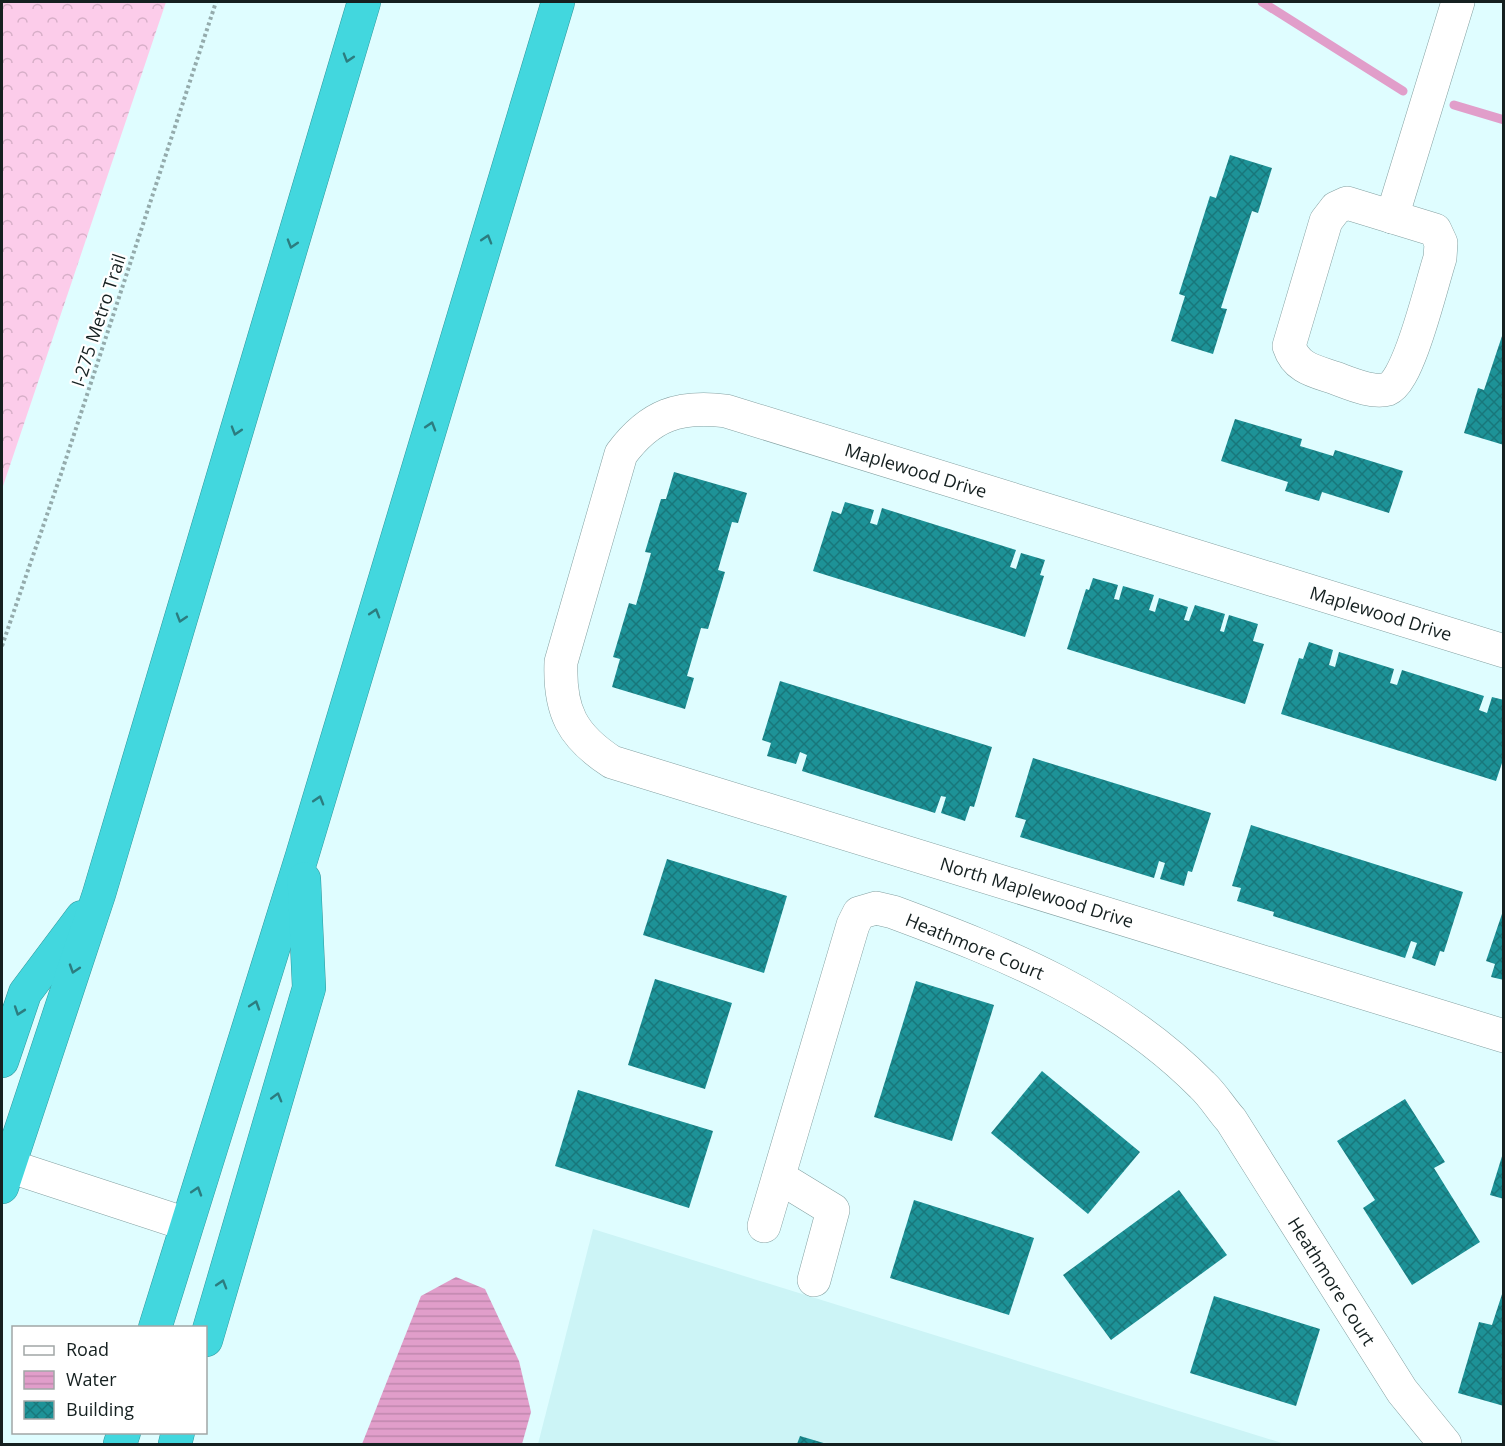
<svg xmlns="http://www.w3.org/2000/svg" width="1505" height="1446" font-family="'Open Sans',sans-serif">
<style>
.built{fill:#ccf4f6}
.forest{fill:url(#forest-crowns)}
.water{fill:url(#water-rules)}
.lines{fill:none;stroke-linecap:round;stroke-linejoin:round}
.stream{stroke:#e19eca;stroke-width:9}
.building{fill:url(#building-cross-hatch)}
.minor-casing{stroke:#85a1a2;stroke-width:34}
.highway-casing{stroke:#32979c;stroke-width:34}
.path{stroke:#94abac;stroke-width:4;stroke-dasharray:3 3;stroke-linecap:butt}
.minor{stroke:#fff;stroke-width:33}
.highway{stroke:#42d7de;stroke-width:33}
.oneway{stroke:#2c7c7f}
.labels{text-anchor:middle;dominant-baseline:central;stroke-width:4.5;stroke-linejoin:round;paint-order:stroke}
.street-label{font-size:18px;fill:#152020;stroke:#fff}
</style>
<defs>
<pattern id="forest-crowns" width="20" height="18" patternUnits="userSpaceOnUse" patternTransform="scale(1.5)"><rect width="20" height="18" fill="#fcccea"/><path d="M2 6a3 3 0 1 1 6 0M12 15a3 3 0 1 1 6 0" fill="none" stroke="#d7afc8"/></pattern>
<pattern id="water-rules" width="6" height="5" patternUnits="userSpaceOnUse" patternTransform="scale(1.5)"><rect width="6" height="5" fill="#e19eca"/><path d="M0 2.5h6" fill="none" stroke="#c088ad"/></pattern>
<pattern id="building-cross-hatch" width="8" height="8" patternUnits="userSpaceOnUse" patternTransform="scale(1.5)"><rect width="8" height="8" fill="#1d9297"/><path d="M0 0l8 8M0 8l8-8" fill="none" stroke="#18777b"/></pattern>
</defs>
<rect width="100%" height="100%" fill="#dffdff"/>
<polygon class="built" points="593,1229 1285,1444 538,1444"/>
<polygon class="forest" points="2,2 166,2 2,489"/>
<polygon class="water" points="456,1277 485,1289 519,1361 531,1412 522,1444 362,1444 421,1296"/>
<g class="lines">
<g class="stream">
<polyline points="1262,2 1403,91"/>
<polyline points="1454,105 1504,120"/>
</g>
</g>
<g class="building">
<polygon points="1230,155 1272,168 1258,213 1252,211 1221,308 1227,309 1213,354 1171,341 1185,296 1179,294 1210,196 1216,198"/>
<polygon points="1504,330 1504,445 1464,433 1478,388 1484,390"/>
<polygon points="1235,419 1302,439 1300,446 1333,456 1335,450 1403,471 1389,513 1322,492 1319,501 1285,491 1288,482 1221,461"/>
<polygon points="674,472 747,493 738,523 732,522 718,570 725,572 708,629 701,628 687,676 694,678 685,709 612,687 620,659 613,657 629,603 636,605 651,553 645,552 661,499 666,499"/>
<polygon points="845,502 874,510 870,523 877,525 882,508 1016,550 1010,567 1016,569 1021,553 1045,560 1040,575 1044,576 1025,637 813,571 832,511 841,514"/>
<polygon points="1093,578 1118,585 1114,599 1119,600 1123,586 1154,595 1149,610 1155,612 1159,598 1188,607 1184,620 1189,621 1195,605 1225,614 1220,631 1224,632 1229,615 1258,624 1253,641 1264,644 1245,704 1067,649 1086,589 1089,590"/>
<polygon points="1309,642 1333,650 1329,665 1335,667 1339,652 1394,669 1390,683 1397,685 1402,670 1484,696 1479,710 1487,713 1492,697 1504,700 1504,757 1496,781 1281,714 1299,658 1303,659"/>
<polygon points="780,681 992,747 974,807 970,806 965,821 941,813 946,797 941,796 935,813 802,771 807,755 800,752 796,764 767,756 771,743 762,740"/>
<polygon points="1033,758 1211,813 1192,872 1188,871 1184,886 1160,879 1165,863 1159,861 1154,878 1020,837 1026,820 1015,817"/>
<polygon points="1251,825 1463,892 1444,952 1440,951 1435,966 1412,958 1417,943 1411,941 1405,958 1273,916 1274,912 1237,901 1241,888 1232,886"/>
<polygon points="667,859 787,896 764,973 643,935"/>
<polygon points="1504,908 1504,980 1491,977 1495,964 1486,961"/>
<polygon points="655,979 732,1003 705,1089 628,1065"/>
<polygon points="916,981 994,1005 952,1141 874,1117"/>
<polygon points="1042,1071 1140,1152 1088,1214 991,1133"/>
<polygon points="578,1090 713,1131 689,1208 555,1166"/>
<polygon points="1405,1099 1445,1162 1434,1168 1480,1242 1412,1285 1363,1208 1375,1200 1337,1141"/>
<polygon points="1503,1153 1504,1153 1504,1199 1490,1195"/>
<polygon points="1179,1190 1227,1255 1111,1340 1063,1275"/>
<polygon points="914,1200 1034,1238 1009,1315 890,1278"/>
<polygon points="1504,1288 1504,1406 1458,1393 1479,1322 1492,1325"/>
<polygon points="1214,1296 1320,1329 1296,1406 1190,1373"/>
<polygon points="800,1436 827,1444 797,1444"/>
</g>
<g class="lines">
<defs>
<g id="minor">
<path d="M 1347,203 L 1435,230 L 1441,243 L 1440,258 C 1432,282 1409,381 1388,389 C 1373,394 1349,383 1335,378 C 1314,371 1296,368 1289,346 L 1326,221 L 1336,208 Z"/>
<polyline points="1392,217 1458,2"/>
<path d="M 1504,651 L 726,411 C 679,405 650,415 621,454 L 561,662 C 559,711 572,736 612,762 L 1504,1036"/>
<polyline points="9,1166 186,1224"/>
<polyline points="779,1177 833,1210 814,1280"/>
<path d="M 764,1226 L 853,925 L 859,913 L 876,908 L 893,912 C 1006,954 1115,997 1202,1085 C 1213,1095 1221,1109 1231,1120 L 1402,1391 L 1445,1444"/>
</g>
<g id="highway">
<polyline points="2,1061 25,993 82,917"/>
<polyline points="2,1187 99,894 364,2"/>
<polyline points="155,1328 302,856 558,2"/>
<polyline points="206,1340 309,988 304,879"/>
<polyline points="120,1444 124,1432"/>
<polyline points="175,1444 178,1432"/>
</g>
</defs>
<use href="#minor" class="minor-casing"/>
<use href="#highway" class="highway-casing"/>
<polyline class="path" points="2,646 61,474 216,2"/>
<use href="#minor" class="minor"/>
<use href="#highway" class="highway"/>
</g>
<defs><path id="oneway-chevron" d="M-2-3.5L2.5 0L-2 3.5" fill="none" stroke-width="1.6" stroke-linecap="round" stroke-linejoin="round" transform="scale(1.5)"/></defs>
<g class="oneway">
<use href="#oneway-chevron" transform="translate(348 58) rotate(107)"/>
<use href="#oneway-chevron" transform="translate(487 239) rotate(-73)"/>
<use href="#oneway-chevron" transform="translate(292 244) rotate(107)"/>
<use href="#oneway-chevron" transform="translate(431 426) rotate(-73)"/>
<use href="#oneway-chevron" transform="translate(236 431) rotate(107)"/>
<use href="#oneway-chevron" transform="translate(375 613) rotate(-73)"/>
<use href="#oneway-chevron" transform="translate(181 618) rotate(107)"/>
<use href="#oneway-chevron" transform="translate(319 800) rotate(-73)"/>
<use href="#oneway-chevron" transform="translate(74 969) rotate(108)"/>
<use href="#oneway-chevron" transform="translate(255 1005) rotate(-72)"/>
<use href="#oneway-chevron" transform="translate(19 1011) rotate(109)"/>
<use href="#oneway-chevron" transform="translate(277 1097) rotate(-74)"/>
<use href="#oneway-chevron" transform="translate(197 1191) rotate(-72)"/>
<use href="#oneway-chevron" transform="translate(222 1284) rotate(-73)"/>
</g>
<g class="labels">
<g class="street-label">
<text transform="translate(98 320) rotate(-72)">I-275 Metro Trail</text>
<text transform="translate(916 470) rotate(17)">Maplewood Drive</text>
<text transform="translate(1381 613) rotate(17)">Maplewood Drive</text>
<text transform="translate(1037 892) rotate(17)">North Maplewood Drive</text>
<text transform="translate(975 946) rotate(22)">Heathmore Court</text>
<text transform="translate(1332 1281) rotate(58)">Heathmore Court</text>
</g>
</g>
<rect width="1505" height="1446" fill="none" stroke="#152020" stroke-width="6"/>
<rect x="12" y="1326" width="195" height="108" fill="#ffffff" stroke="#a1a6a6" stroke-width="1.5"/>
<rect x="24" y="1346" width="30" height="9" fill="#ffffff" stroke="#a1a6a6" stroke-width="1.5"/>
<text x="66" y="1356" font-size="18" fill="#152020">Road</text>
<rect x="24" y="1371" width="30" height="18" fill="url(#water-rules)" stroke="#a1a6a6" stroke-width="1.5"/>
<text x="66" y="1386" font-size="18" fill="#152020">Water</text>
<rect x="24" y="1401" width="30" height="18" fill="url(#building-cross-hatch)" stroke="#a1a6a6" stroke-width="1.5"/>
<text x="66" y="1416" font-size="18" fill="#152020">Building</text>
</svg>
